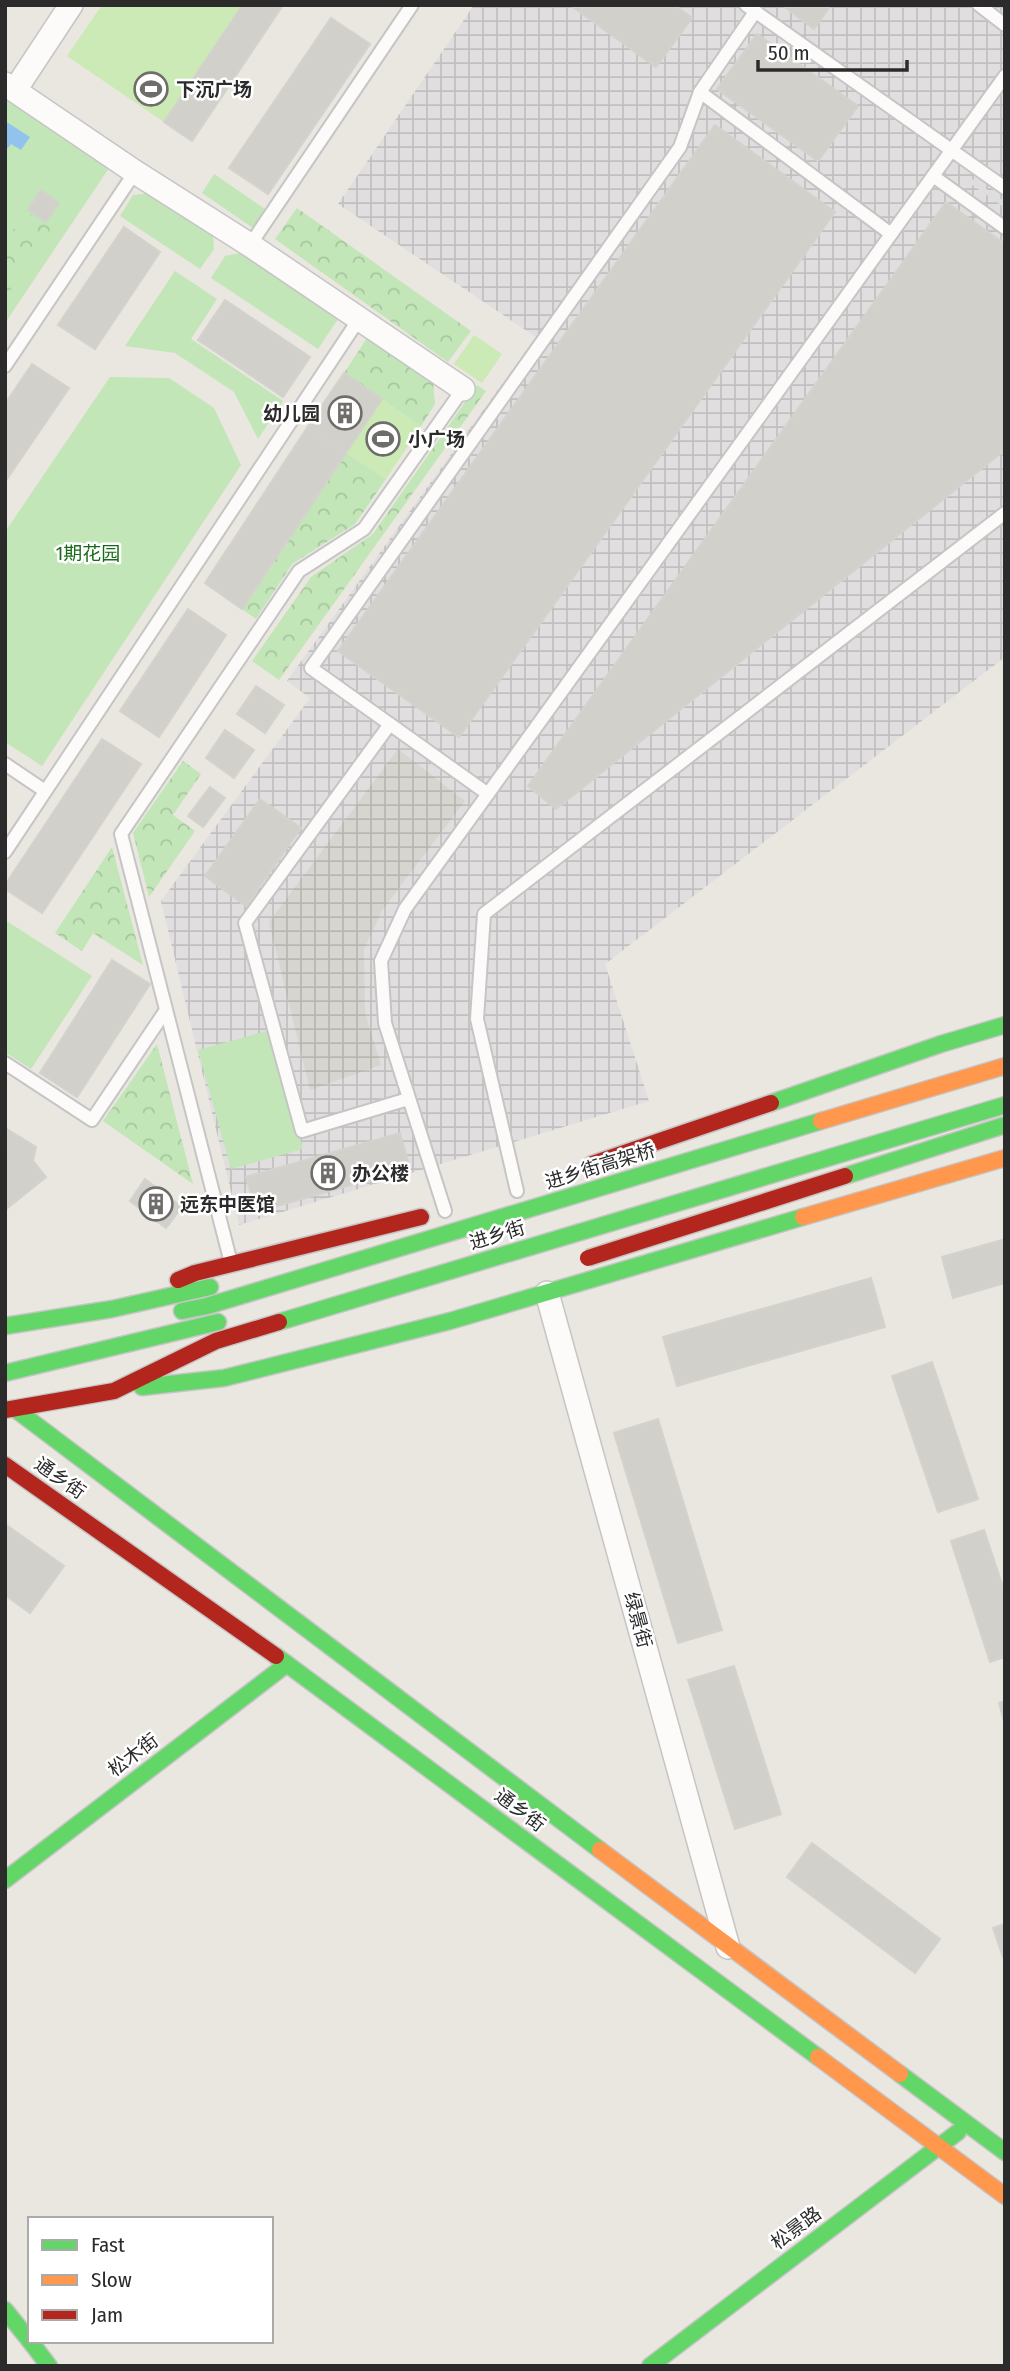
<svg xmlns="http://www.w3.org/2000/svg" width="1010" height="2371" font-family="'Fira Sans Condensed','Noto Sans SC',sans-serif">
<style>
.industrial{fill:url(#industrial-grid)}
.grass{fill:#c2e6b8}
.forest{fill:url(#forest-crowns)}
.pitch{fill:#cceab5}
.plaza{fill:url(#plaza-grid)}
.water{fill:#91c3ed}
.building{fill:#d2d0cb;stroke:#d4d2cc;stroke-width:2}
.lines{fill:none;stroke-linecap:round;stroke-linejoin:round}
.lane-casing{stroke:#c6c5c6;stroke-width:16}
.street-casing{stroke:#c6c5c6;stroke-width:26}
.fast-casing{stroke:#c6c5c6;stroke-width:19}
.slow-casing{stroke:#c6c5c6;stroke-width:19}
.jam-casing{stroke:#c6c5c6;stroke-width:19}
.lane{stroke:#fcfbfa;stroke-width:12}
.street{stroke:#fcfbfa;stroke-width:23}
.fast{stroke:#63d668;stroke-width:16}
.slow{stroke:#ff974d;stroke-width:16}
.jam{stroke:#b3261e;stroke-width:16}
.rail{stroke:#dedddf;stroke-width:5}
.fast-bridge-casing{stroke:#c5c4c1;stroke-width:19;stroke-linecap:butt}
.jam-bridge-casing{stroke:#c5c4c1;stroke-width:19;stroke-linecap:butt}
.fast-bridge{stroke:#63d668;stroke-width:16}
.jam-bridge{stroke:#b3261e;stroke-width:16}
.labels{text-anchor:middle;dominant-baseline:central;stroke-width:5;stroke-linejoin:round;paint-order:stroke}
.poi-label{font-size:19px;font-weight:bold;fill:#2b2b2b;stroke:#fff;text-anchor:start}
.park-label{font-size:19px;fill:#186a18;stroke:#fff}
.street-label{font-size:19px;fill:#2b2b2b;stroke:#fff}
</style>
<defs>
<pattern id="industrial-grid" width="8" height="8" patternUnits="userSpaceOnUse" patternTransform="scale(1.75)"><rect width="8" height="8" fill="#e1dedf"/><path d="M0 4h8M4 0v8" fill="none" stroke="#c1bfc0"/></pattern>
<pattern id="forest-crowns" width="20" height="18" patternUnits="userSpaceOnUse" patternTransform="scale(1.75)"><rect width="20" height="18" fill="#c2e6b8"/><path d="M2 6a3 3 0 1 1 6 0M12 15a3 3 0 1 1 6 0" fill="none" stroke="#a7c59e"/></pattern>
<pattern id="plaza-grid" width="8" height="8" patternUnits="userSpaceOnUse" patternTransform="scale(1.75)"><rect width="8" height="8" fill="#d7d5cf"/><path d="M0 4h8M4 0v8" fill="none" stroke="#b9b7b2"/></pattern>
</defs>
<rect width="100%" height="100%" fill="#e9e7e0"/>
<polygon class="industrial" points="474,5 1005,5 1005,657 605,964 649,1101 239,1225 161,901 310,698 287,681 536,337 338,204"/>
<g class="grass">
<polygon points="5,98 109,168 5,323"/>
<polygon points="214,174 265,209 253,228 202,193"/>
<polygon points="150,193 213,235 214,249 200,269 120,216 133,195"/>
<polygon points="240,253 338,319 318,349 211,278 225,256"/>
<polygon points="175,271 217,299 191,339 283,401 258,439 234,392 175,353 125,346"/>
<polygon points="110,377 169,378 214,408 241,465 42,766 5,742 5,532"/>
<polygon points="5,920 92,976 31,1069 5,1052"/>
<polygon points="270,1030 303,1149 231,1169 198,1050"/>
</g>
<g class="forest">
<polygon points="297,208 471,331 448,362 275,239"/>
<polygon points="26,211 52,229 5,298 5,242"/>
<polygon points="367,338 433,383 435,404 421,426 344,373"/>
<polygon points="477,385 486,391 279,680 252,661 311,577 373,534"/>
<polygon points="346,453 386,479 355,524 292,564 256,619 242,609"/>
<polygon points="183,761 201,774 173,815 195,831 149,897 133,833"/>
<polygon points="112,847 143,965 93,933 82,951 55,933"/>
<polygon points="157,1044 193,1184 103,1121"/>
</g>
<g class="pitch">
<polygon points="102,5 240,5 240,9 164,122 67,56"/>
<polygon points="474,335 502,354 482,383 454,364"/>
<polygon points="382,399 421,426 386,479 346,453"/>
</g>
<polygon class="plaza" points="398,749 465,801 383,909 364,949 365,1013 381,1065 310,1090 269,922"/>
<polygon class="water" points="5,121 30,137 21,150 11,144 7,149 5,148"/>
<g class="building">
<polygon points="240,5 283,5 192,141 164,122 240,9"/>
<polygon points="570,5 674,5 692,18 656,67"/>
<polygon points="782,5 831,5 814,29"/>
<polygon points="331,18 370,44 268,194 229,168"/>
<polygon points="757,34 858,106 818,161 717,89"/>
<polygon points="715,125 835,212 459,737 338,651"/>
<polygon points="41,190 59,203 46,222 28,210"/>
<polygon points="946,202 1005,244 1005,450 556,809 528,786"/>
<polygon points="124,227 160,252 95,349 58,325"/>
<polygon points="225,300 310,357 283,397 198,340"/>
<polygon points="32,364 69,388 5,482 5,404"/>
<polygon points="344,373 382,399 346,453 307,428"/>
<polygon points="307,428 346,453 242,609 205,583"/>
<polygon points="188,609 226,635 159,737 120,711"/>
<polygon points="256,686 284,705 265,733 237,714"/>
<polygon points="225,730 254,750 234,778 206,758"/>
<polygon points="102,739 141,764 42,913 5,889 5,885"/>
<polygon points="210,787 225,798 203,827 188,816"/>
<polygon points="260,799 301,828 246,906 205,876"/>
<polygon points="112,960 150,984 77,1097 40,1073"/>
<polygon points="7,1129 36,1147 33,1161 46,1177 5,1210"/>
<polygon points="400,1133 410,1168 256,1212 246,1177"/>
<polygon points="145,1179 182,1207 166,1228 130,1201"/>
<polygon points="1005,1239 1005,1283 953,1298 942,1257"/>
<polygon points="871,1278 885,1327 677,1386 663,1337"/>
<polygon points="932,1362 978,1499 938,1512 892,1376"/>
<polygon points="658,1419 722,1630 678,1643 614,1433"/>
<polygon points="5,1524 64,1566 30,1613 5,1595"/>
<polygon points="984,1530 1005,1593 1005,1657 990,1662 951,1541"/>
<polygon points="734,1666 781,1814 735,1829 688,1680"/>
<polygon points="1005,1701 1005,1725 999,1703"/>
<polygon points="812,1843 940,1939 915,1973 787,1877"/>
<polygon points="1005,1924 1005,1963 993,1928"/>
</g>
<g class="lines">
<defs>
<g id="lane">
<polyline points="746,5 1005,188"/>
<polyline points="979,5 1005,25"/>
<polyline points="700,92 891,234"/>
<polyline points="933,176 1005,228"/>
<polyline points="250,245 412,5"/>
<polyline points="5,366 135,172"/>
<polyline points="390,724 245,923 302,1131 408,1099"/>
<polyline points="5,764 45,791"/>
<polyline points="488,794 311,668 680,147 700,92 755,12"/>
<polyline points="5,852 359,319"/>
<polyline points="5,1063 92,1120 166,1010"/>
<polyline points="517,1191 477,1019 484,914 1005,513"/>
<polyline points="445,1211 385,1023 381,961 405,909 1005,76"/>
<polyline points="230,1259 121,834 299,571 364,529 463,389"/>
</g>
<g id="street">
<polyline points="5,84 135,172 250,245 463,389"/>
<polyline points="15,90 71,5"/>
<polyline points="547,1293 728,1947"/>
</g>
<g id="fast">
<polyline points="771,1103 941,1044 1005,1025"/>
<polyline points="182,1311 207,1306 821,1121"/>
<polyline points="279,1322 1005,1105"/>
<polyline points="5,1326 112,1309 210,1287"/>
<polyline points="5,1373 218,1322"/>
<polyline points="142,1387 224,1378 450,1321 803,1217"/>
<polyline points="15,1409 600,1850"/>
<polyline points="276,1656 818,2057"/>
<polyline points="5,1880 287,1664"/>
<polyline points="900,2074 1005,2152"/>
<polyline points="5,2310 30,2341"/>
<polyline points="30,2341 49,2366"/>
<polyline points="650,2366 958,2132"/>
</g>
<g id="slow">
<polyline points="821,1121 1005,1066"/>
<polyline points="803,1217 1005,1158"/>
<polyline points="600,1850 900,2074"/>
<polyline points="818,2057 1005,2196"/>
</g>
<g id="jam">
<polyline points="592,1164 771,1103"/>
<polyline points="178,1280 195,1273 421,1217"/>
<polyline points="5,1410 114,1391 216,1341 279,1322"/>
<polyline points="5,1465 276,1656"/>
</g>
</defs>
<use href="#lane" class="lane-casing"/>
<use href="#street" class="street-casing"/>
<use href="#fast" class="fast-casing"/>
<use href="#slow" class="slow-casing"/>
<use href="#jam" class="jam-casing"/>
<use href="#lane" class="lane"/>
<use href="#street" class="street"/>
<use href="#fast" class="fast"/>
<use href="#slow" class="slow"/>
<use href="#jam" class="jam"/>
<polyline class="rail" points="968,179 1005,205"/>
<defs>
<polyline id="fast-bridge" points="845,1176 1005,1125"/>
<polyline id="jam-bridge" points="588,1258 845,1176"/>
</defs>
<use href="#fast-bridge" class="fast-bridge-casing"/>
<use href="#jam-bridge" class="jam-bridge-casing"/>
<use href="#fast-bridge" class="fast-bridge"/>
<use href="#jam-bridge" class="jam-bridge"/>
</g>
<defs>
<symbol id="stadium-ring" viewBox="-11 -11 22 22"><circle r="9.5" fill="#fff" stroke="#6e6d6a" stroke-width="1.5"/><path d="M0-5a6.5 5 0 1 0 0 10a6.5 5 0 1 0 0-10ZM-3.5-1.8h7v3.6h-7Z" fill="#6e6d6a"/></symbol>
<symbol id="building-ring" viewBox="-11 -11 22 22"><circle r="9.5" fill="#fff" stroke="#6e6d6a" stroke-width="1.5"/><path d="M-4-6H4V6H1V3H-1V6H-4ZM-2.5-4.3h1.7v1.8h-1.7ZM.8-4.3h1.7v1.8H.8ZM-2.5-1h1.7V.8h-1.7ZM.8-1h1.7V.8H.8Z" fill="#6e6d6a"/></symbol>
</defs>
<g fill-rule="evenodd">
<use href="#stadium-ring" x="132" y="70" width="38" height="38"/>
<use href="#building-ring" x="326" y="394" width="38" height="38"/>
<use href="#stadium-ring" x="364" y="420" width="38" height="38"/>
<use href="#building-ring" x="309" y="1154" width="38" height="38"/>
<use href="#building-ring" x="137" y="1185" width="38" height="38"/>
</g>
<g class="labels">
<g class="poi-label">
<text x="176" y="89">下沉广场</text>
<text x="320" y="413" text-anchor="end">幼儿园</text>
<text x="408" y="439">小广场</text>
<text x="352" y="1173">办公楼</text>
<text x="180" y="1204">远东中医馆</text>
</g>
<g class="park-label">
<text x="88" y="553">1期花园</text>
</g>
<g class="street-label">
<text transform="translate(600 1166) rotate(-17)">进乡街高架桥</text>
<text transform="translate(497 1235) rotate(-17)">进乡街</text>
<text transform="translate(60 1478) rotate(35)">通乡街</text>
<text transform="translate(638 1620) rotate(75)">绿景街</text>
<text transform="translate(133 1755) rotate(-37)">松木街</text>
<text transform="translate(520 1810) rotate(37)">通乡街</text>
<text transform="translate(796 2228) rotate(-37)">松景路</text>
</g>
</g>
<rect width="1010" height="2371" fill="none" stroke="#2b2b2b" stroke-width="14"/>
<rect x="28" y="2217" width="245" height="126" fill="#ffffff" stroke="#aaaaaa" stroke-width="2"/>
<rect x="42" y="2240" width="35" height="10" fill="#63d668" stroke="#aaaaaa" stroke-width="2"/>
<text x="91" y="2252" font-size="21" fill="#2b2b2b">Fast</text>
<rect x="42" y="2275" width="35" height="10" fill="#ff974d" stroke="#aaaaaa" stroke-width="2"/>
<text x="91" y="2287" font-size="21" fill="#2b2b2b">Slow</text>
<rect x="42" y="2310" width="35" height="10" fill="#b3261e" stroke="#aaaaaa" stroke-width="2"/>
<text x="91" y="2322" font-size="21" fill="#2b2b2b">Jam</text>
<path d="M758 60v10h149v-10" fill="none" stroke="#2b2b2b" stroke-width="3.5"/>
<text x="768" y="60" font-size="21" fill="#2b2b2b" stroke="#ffffff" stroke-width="5" paint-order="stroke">50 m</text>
</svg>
